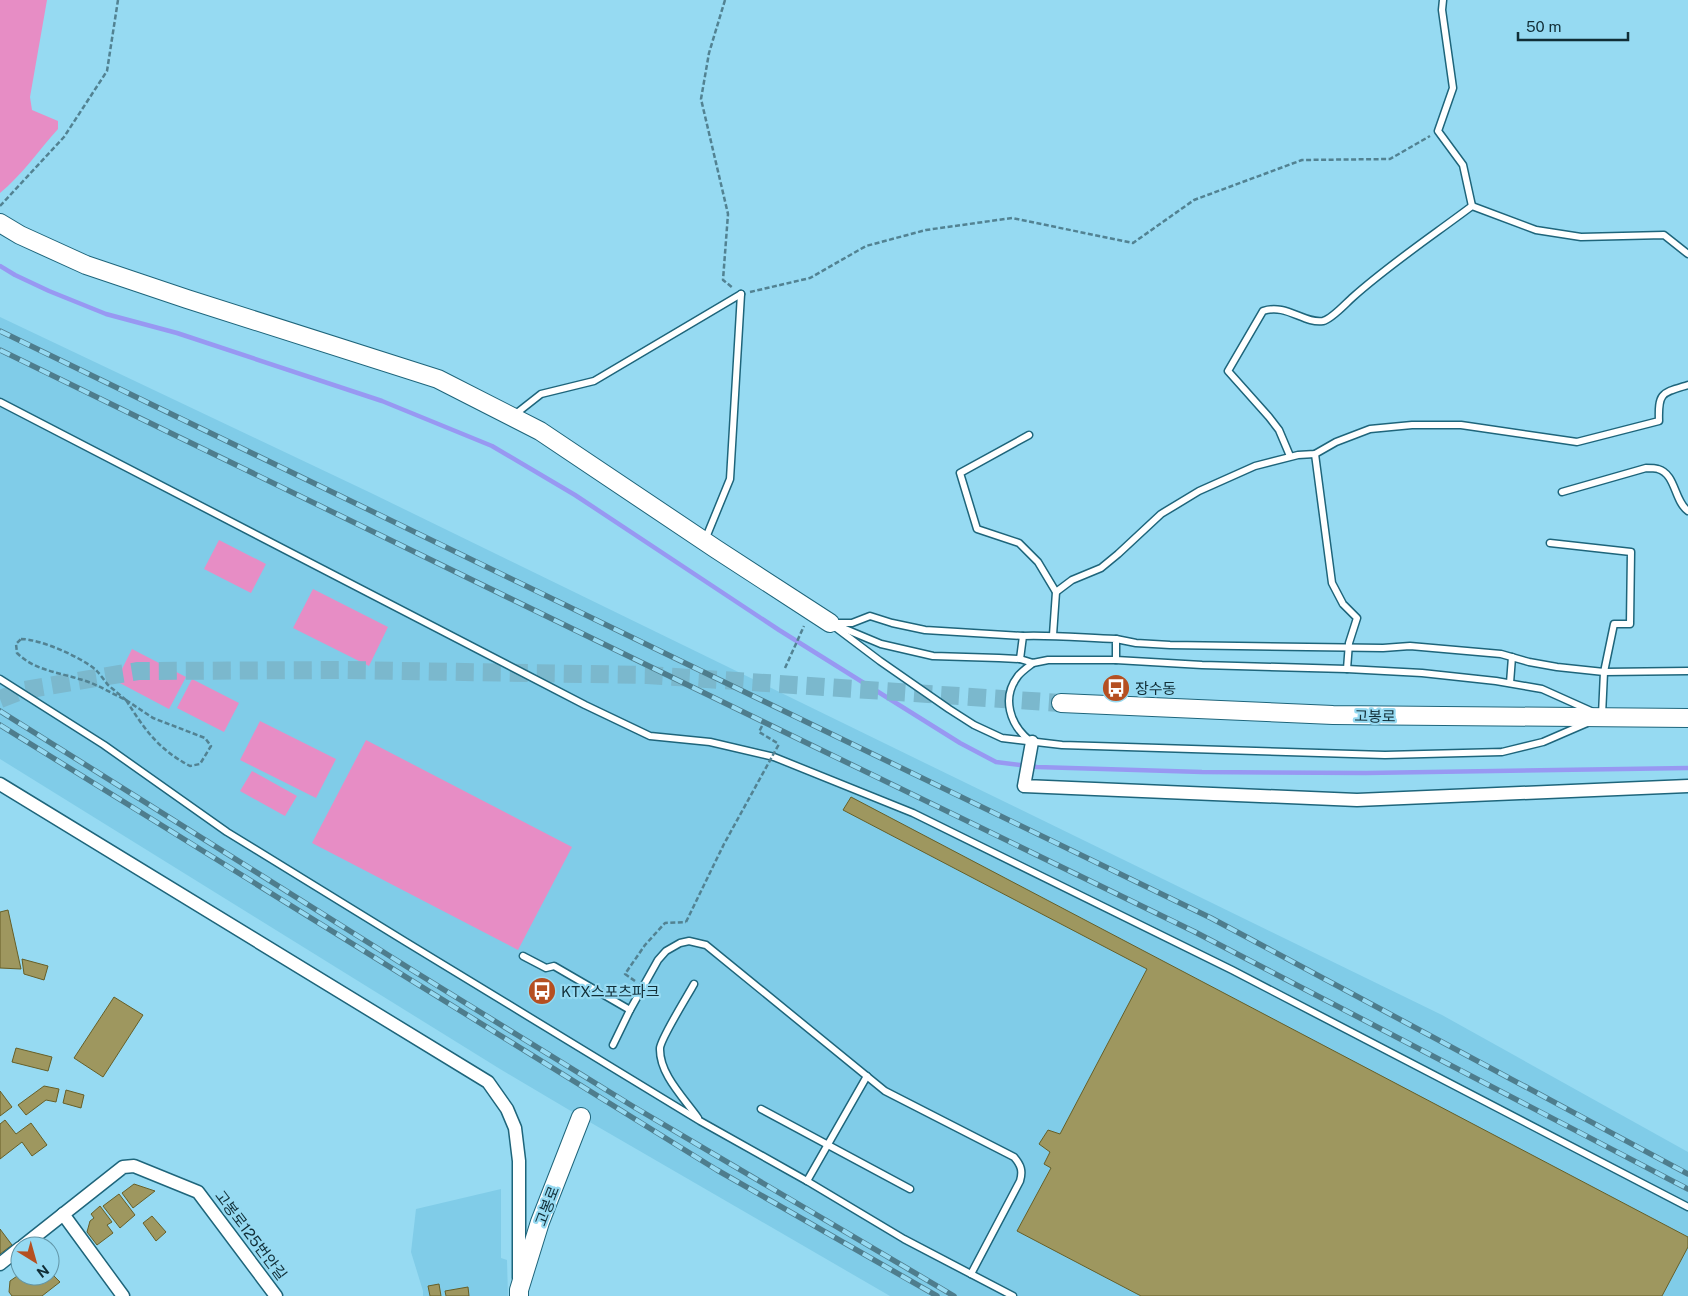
<svg xmlns="http://www.w3.org/2000/svg" width="1688" height="1296" font-family="'Public Sans','Noto Sans KR',sans-serif">
<style>
.built{fill:#80cce8}
.green{fill:#e78dc5}
.lines{fill:none;stroke-linecap:round;stroke-linejoin:round}
.stream{stroke:#9898f2;stroke-width:4.5}
.building{fill:#9e975f;stroke:#665f28}
.secondary-tunnel{stroke:#7bb8cd;stroke-width:18;stroke-dasharray:18 9;stroke-linecap:butt}
.lane-casing{stroke:#1e657b;stroke-width:9}
.street-casing{stroke:#1e657b;stroke-width:15}
.secondary-casing{stroke:#1e657b;stroke-width:20}
.path{stroke:#528292;stroke-width:2.5;stroke-dasharray:5 2.5;stroke-linecap:butt}
.lane{stroke:#fff;stroke-width:6}
.street{stroke:#fff;stroke-width:12}
.secondary{stroke:#fff;stroke-width:18}
.rail-casing{stroke:#4e7d8d;stroke-width:5.5}
.rail{stroke:#96daf2;stroke-width:4;stroke-dasharray:11;stroke-linecap:butt}
.path-bridge{stroke:#528292;stroke-width:2.5;stroke-dasharray:5 2.5;stroke-linecap:butt}
.labels{text-anchor:middle;dominant-baseline:central;stroke-width:4.5;stroke-linejoin:round;paint-order:stroke}
.poi-label{font-size:15px;fill:#112e37;stroke:#96daf2;text-anchor:start}
.street-label{font-size:15px;fill:#112e37;stroke:#96daf2}
</style>
<rect width="100%" height="100%" fill="#96daf2"/>
<g class="built">
<polygon points="0,317 371,493 1442,1015 1688,1152 1688,1296 890,1296 581,1117 500,1069 0,759"/>
<polygon points="501,1189 501,1258 507,1260 508,1296 423,1296 423,1291 411,1252 416,1209"/>
</g>
<g class="green">
<path d="M 0,0 L 47,0 L 30,97 L 32,110 L 58,121 L 58,129 C 39,150 22,175 0,193 Z"/>
<polygon points="219,540 266,564 251,593 204,569"/>
<polygon points="313,589 388,627 369,666 293,628"/>
<polygon points="132,649 186,677 169,709 116,681"/>
<polygon points="192,679 239,703 224,732 177,708"/>
<polygon points="260,721 336,759 316,798 240,760"/>
<polygon points="366,740 572,847 518,950 312,843"/>
<polygon points="252,771 297,796 285,816 240,791"/>
</g>
<g class="lines">
<polyline class="stream" points="0,266 15,275 49,291 106,314 177,333 382,401 492,446 575,495 779,630 960,743 996,762 1037,767 1202,772 1366,773 1688,768"/>
</g>
<g class="building">
<polygon points="851,797 1688,1237 1688,1247 1662,1296 1141,1296 1017,1231 1051,1168 1044,1164 1050,1152 1039,1144 1048,1130 1060,1134 1147,969 843,810"/>
<polygon points="8,910 21,969 0,968 0,912"/>
<polygon points="22,959 48,966 44,980 24,974"/>
<polygon points="114,997 143,1015 103,1077 74,1058"/>
<polygon points="16,1048 52,1057 48,1071 12,1062"/>
<polygon points="44,1086 59,1089 56,1102 46,1100 26,1115 18,1105"/>
<polygon points="66,1090 84,1095 81,1108 63,1103"/>
<polygon points="0,1091 12,1107 0,1116"/>
<polygon points="5,1120 16,1134 31,1123 47,1145 32,1156 22,1142 0,1159 0,1124"/>
<polygon points="134,1184 155,1191 133,1208 122,1193"/>
<polygon points="119,1194 135,1215 120,1228 103,1206"/>
<polygon points="100,1206 112,1222 107,1225 113,1233 97,1245 87,1232 90,1221 94,1218 91,1214"/>
<polygon points="152,1216 166,1232 156,1241 143,1223"/>
<polygon points="0,1229 12,1245 0,1254"/>
<polygon points="50,1272 60,1282 42,1296 12,1296 9,1292 10,1281 20,1274 20,1276 26,1277 50,1276"/>
<polygon points="439,1284 441,1296 430,1296 428,1286"/>
<polygon points="468,1287 469,1296 446,1296 445,1291"/>
</g>
<g class="lines">
<polyline class="secondary-tunnel" points="0,699 24,690 138,671 344,670 647,675 1061,703"/>
<defs>
<g id="lane">
<polyline points="1443,0 1442,10 1453,88 1438,131 1463,165 1472,206"/>
<polyline points="0,402 585,705 650,736 710,742 774,757 913,813 1232,970 1688,1207"/>
<polyline points="513,416 541,394 594,381 741,294"/>
<polyline points="1029,435 960,473 977,529 1019,543 1038,562 1056,592 1053,635"/>
<polyline points="1315,454 1332,583 1343,604 1357,618 1349,643 1347,669"/>
<path d="M 1290,456 L 1279,430 L 1269,417 L 1228,371 L 1263,311 C 1286,303 1304,324 1323,321 C 1332,319 1346,303 1353,297 C 1390,264 1432,236 1472,206 L 1536,230 L 1581,237 L 1664,235 L 1688,254"/>
<path d="M 1562,492 L 1646,468 C 1649,468 1655,468 1658,469 C 1676,474 1674,501 1688,511"/>
<polyline points="705,540 730,479 741,294"/>
<polyline points="1550,543 1631,552 1630,624 1614,624 1604,672 1602,715"/>
<path d="M 1056,592 L 1072,580 L 1101,568 L 1118,554 L 1161,514 L 1199,491 L 1255,466 L 1298,455 L 1315,454 L 1336,442 L 1370,429 L 1412,425 L 1461,425 L 1577,442 L 1659,421 C 1658,392 1662,393 1688,385"/>
<polyline points="833,623 852,623 870,616 892,623 925,630 1023,636"/>
<polyline points="831,624 880,661 949,709 974,725 1002,738 1062,745 1385,755 1502,752 1543,742 1587,723"/>
<polyline points="838,626 881,644 933,656 999,658 1020,659 1033,663 1048,660 1116,660 1202,665 1347,669 1422,673 1496,681 1542,689 1591,711"/>
<polyline points="1116,639 1136,643 1170,645 1383,648 1410,646 1501,654 1529,662 1557,667 1604,672 1688,671"/>
<path d="M 1020,659 L 1023,636 C 1054,635 1085,638 1116,639 L 1116,660"/>
<polyline points="0,679 104,745 227,832 406,942 700,1121 807,1181 904,1239 1013,1296"/>
<polyline points="1510,683 1512,657"/>
<path d="M 1030,741 C 1010,725 1001,698 1018,676 C 1022,671 1028,667 1033,663"/>
<polyline points="523,956 546,968 554,966 630,1010"/>
<path d="M 694,984 C 688,995 661,1038 660,1048 C 659,1074 684,1098 698,1118"/>
<path d="M 613,1045 L 630,1010 L 658,960 L 666,951 L 680,943 L 689,941 L 706,945 L 885,1091 L 1014,1157 C 1021,1165 1023,1171 1020,1181 L 971,1274"/>
<polyline points="761,1109 910,1189"/>
<polyline points="807,1181 867,1076"/>
</g>
<g id="street">
<polyline points="1032,742 1024,786 1357,800 1688,786"/>
<polyline points="0,784 488,1082 507,1109 515,1128 519,1161 519,1278"/>
<polyline points="63,1214 123,1296"/>
<polyline points="23,1246 123,1167 134,1166 198,1192 276,1296"/>
<polyline points="0,1264 20,1248"/>
</g>
<g id="secondary">
<polyline points="0,223 20,235 86,265 187,299 438,379 540,431 716,549 830,623"/>
<polyline points="1061,703 1333,715 1688,718"/>
<polyline points="519,1296 519,1290 540,1222 581,1117"/>
</g>
</defs>
<use href="#lane" class="lane-casing"/>
<use href="#street" class="street-casing"/>
<use href="#secondary" class="secondary-casing"/>
<g class="path">
<polyline points="725,0 709,53 701,99 728,214 723,280 733,288"/>
<polyline points="0,206 64,137 107,71 118,0"/>
<polyline points="750,292 810,278 866,246 926,230 1012,218 1133,243 1194,200 1302,160 1390,159 1430,136"/>
<path d="M 21,639 C 40,639 81,657 96,670 C 100,674 104,680 108,685 C 114,690 120,695 126,700 C 111,693 95,683 79,679 C 57,672 34,670 17,653 L 16,644 Z"/>
<polyline points="785,668 804,626"/>
<path d="M 126,700 L 153,718 L 205,738 L 211,746 L 200,764 L 190,766 C 158,749 145,730 126,700 Z"/>
<polyline points="762,726 759,732 779,744"/>
<polyline points="635,981 625,974 645,945 665,923 686,922"/>
</g>
<use href="#lane" class="lane"/>
<use href="#street" class="street"/>
<use href="#secondary" class="secondary"/>
<defs>
<g id="rail">
<polyline points="0,331 1211,918 1688,1174"/>
<polyline points="0,350 1195,932 1688,1189"/>
<polyline points="0,711 412,970 634,1107 954,1296"/>
<polyline points="0,725 717,1170 937,1296"/>
</g>
</defs>
<use href="#rail" class="rail-casing"/>
<use href="#rail" class="rail"/>
<polyline class="path-bridge" points="686,922 724,844 779,744"/>
</g>
<defs>
<symbol id="bus-disc" viewBox="-11 -11 22 22"><circle r="9.5" fill="#b54f21" stroke="#96daf2"/><path d="M-5-6H5V4H4V6H2V4H-2V6H-4V4H-5ZM-3.5-4V0h7V-4ZM-3.5 1.2v1.5H-2V1.2ZM2 1.2v1.5H3.5V1.2Z" fill="#fff"/></symbol>
</defs>
<g fill-rule="evenodd">
<use href="#bus-disc" x="1100" y="672" width="32" height="32"/>
<use href="#bus-disc" x="526" y="975" width="32" height="32"/>
</g>
<g class="labels">
<g class="poi-label">
<text x="1135" y="688">장수동</text>
<text x="561" y="991">KTX스포츠파크</text>
</g>
<g class="street-label">
<text transform="translate(1375 716) rotate(1)">고봉로</text>
<text transform="translate(547 1206) rotate(-69)">고봉로</text>
<text transform="translate(251 1235) rotate(53)">고봉로125번안길</text>
</g>
</g>
<g transform="translate(35 1261) rotate(143)"><circle r="24" fill="#96daf2" stroke="#6195a7"/>
<path d="M0-4L9 19L0 12L-9 19Z" fill="#b54f21"/>
<text y="-8" font-size="14" font-weight="bold" text-anchor="middle" fill="#112e37">N</text>
</g>
<path d="M1518 32v8h110v-8" fill="none" stroke="#112e37" stroke-width="2.5"/>
<text x="1526" y="32" font-size="15" fill="#112e37" stroke="#96daf2" stroke-width="4" paint-order="stroke">50 m</text>
</svg>
